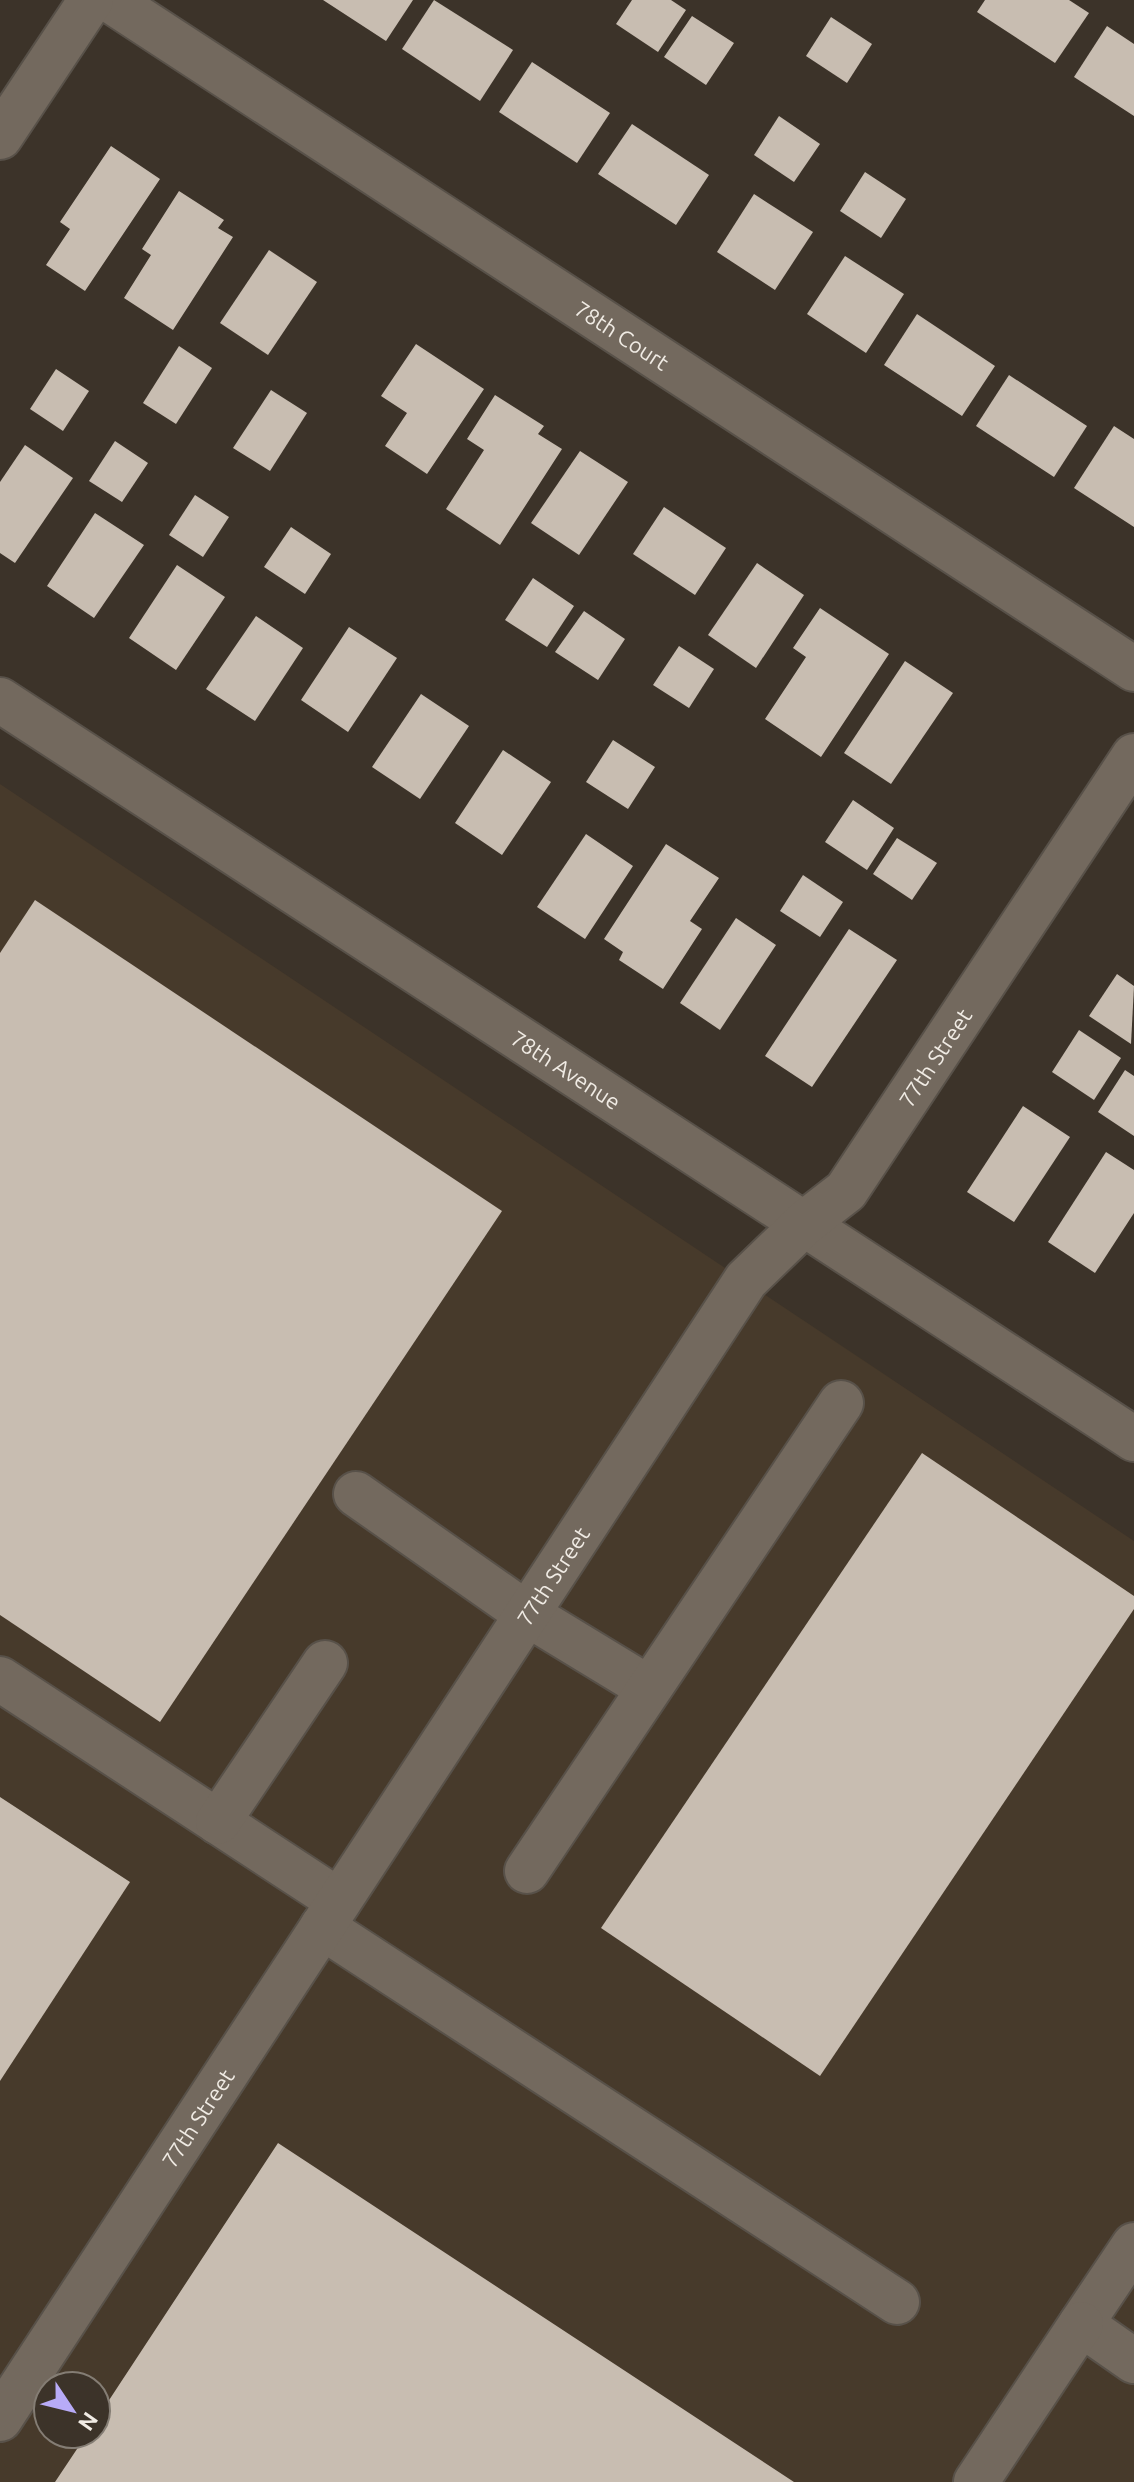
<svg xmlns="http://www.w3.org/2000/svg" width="1134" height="2482" font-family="Ubuntu,sans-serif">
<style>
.built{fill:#473a2b;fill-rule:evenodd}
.building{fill:#c8bdb1}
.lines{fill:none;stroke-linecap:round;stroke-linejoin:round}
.minor-casing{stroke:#585149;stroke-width:48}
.minor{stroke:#73695e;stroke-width:44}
.labels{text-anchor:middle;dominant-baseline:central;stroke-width:8;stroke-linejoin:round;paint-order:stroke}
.street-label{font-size:22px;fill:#f0ebe4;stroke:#3c3329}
</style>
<rect width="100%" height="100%" fill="#3c3329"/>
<path class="built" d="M 0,784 L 1134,1541 L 1134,2482 L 0,2482 ZM 48,2386 L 96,2386 L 96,2434 L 48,2434 Z"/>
<g class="building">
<polygon points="323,0 413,0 386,41"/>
<polygon points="434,0 513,50 480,101 402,49"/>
<polygon points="632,0 671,0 686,10 658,52 616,24"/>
<polygon points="985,0 1069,0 1089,13 1055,63 977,12"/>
<polygon points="692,16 734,43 706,85 664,57"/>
<polygon points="831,17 872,44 847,83 806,56"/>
<polygon points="1107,26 1134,44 1134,116 1074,77"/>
<polygon points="532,62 610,113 577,163 499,112"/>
<polygon points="779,116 820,144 794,182 754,155"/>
<polygon points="632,124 709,175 676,225 598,174"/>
<polygon points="111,146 160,179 85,291 46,265 70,229 60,222"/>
<polygon points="865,172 906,199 881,238 840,211"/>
<polygon points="179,191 224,220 218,228 233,237 173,330 124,298 151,255 142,249"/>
<polygon points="754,194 813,232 775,290 717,252"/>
<polygon points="269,250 317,282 268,355 220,323"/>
<polygon points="845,256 904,294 866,353 807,314"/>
<polygon points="917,314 995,366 962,416 884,365"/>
<polygon points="416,344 484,389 427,474 385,446 407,413 381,396"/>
<polygon points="179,346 212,368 176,424 143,403"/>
<polygon points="56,369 89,391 63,431 30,409"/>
<polygon points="1009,375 1087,426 1054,477 976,426"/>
<polygon points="271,390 307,413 270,471 233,448"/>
<polygon points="495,395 544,426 538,434 562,449 500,545 446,509 484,450 467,439"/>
<polygon points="1114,426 1134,439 1134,527 1074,488"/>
<polygon points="115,441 148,463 122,502 89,481"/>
<polygon points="25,445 73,478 15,563 0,553 0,482"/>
<polygon points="580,451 628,482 579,555 531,523"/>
<polygon points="195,495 229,517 203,557 169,535"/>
<polygon points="664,507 726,548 695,595 633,554"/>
<polygon points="95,513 144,545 94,618 47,586"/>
<polygon points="291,527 331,554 305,594 264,567"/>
<polygon points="757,563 804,595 756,668 708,635"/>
<polygon points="177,565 225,597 176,670 129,638"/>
<polygon points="533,578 574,606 547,647 505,620"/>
<polygon points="820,608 889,654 821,757 765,719 806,657 793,648"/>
<polygon points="584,611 625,639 598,680 555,652"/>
<polygon points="256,616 303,648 255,721 206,689"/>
<polygon points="349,627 397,658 348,732 301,700"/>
<polygon points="679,646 714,669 689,708 653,685"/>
<polygon points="905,661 953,693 891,784 844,753"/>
<polygon points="421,694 469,726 420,799 372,767"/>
<polygon points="613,740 655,767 628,809 586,782"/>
<polygon points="503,750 551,782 502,855 455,823"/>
<polygon points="853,800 894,828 867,870 825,842"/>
<polygon points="586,834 633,866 585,939 537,907"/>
<polygon points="897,838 937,863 912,900 873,874"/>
<polygon points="666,844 719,878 690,921 702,929 663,989 619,960 623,952 604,939"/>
<polygon points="803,875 843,902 820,937 780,911"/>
<polygon points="35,900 502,1211 160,1722 0,1615 0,953"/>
<polygon points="736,918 776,945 720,1030 680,1003"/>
<polygon points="849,929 897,960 812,1087 765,1056"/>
<polygon points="1117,974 1134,986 1131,1044 1089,1016"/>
<polygon points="1079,1030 1121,1058 1094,1100 1052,1072"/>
<polygon points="1125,1070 1134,1076 1134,1136 1098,1112"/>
<polygon points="1023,1106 1070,1137 1014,1222 967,1192"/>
<polygon points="1106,1152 1134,1170 1134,1213 1095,1273 1048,1242"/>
<polygon points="922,1453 1134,1596 1134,1609 820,2076 601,1928"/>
<polygon points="0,1797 130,1882 0,2081"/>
<polygon points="278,2143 794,2482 55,2482 87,2434 96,2434 96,2420"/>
</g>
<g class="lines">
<defs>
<g id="minor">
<path id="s1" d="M 110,0 L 1134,669"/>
<polyline points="0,137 91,0"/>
<path id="s2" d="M 0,700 L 1134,1439"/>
<polyline points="356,1494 527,1614 647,1687"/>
<polyline points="0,1679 339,1901"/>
<polyline points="218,1822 325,1663"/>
<polyline points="527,1871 841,1403"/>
<polyline points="322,1927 897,2302"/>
<polyline points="1134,2245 1081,2324 1134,2361"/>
<path id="s3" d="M 0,2419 L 746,1280 L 806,1222 L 846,1191 L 1134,756"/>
<polyline points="976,2482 1081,2324"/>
</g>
</defs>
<use href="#minor" class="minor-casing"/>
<use href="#minor" class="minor"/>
</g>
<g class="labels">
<g class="street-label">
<text stroke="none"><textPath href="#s1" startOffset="612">78th Court</textPath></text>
<text stroke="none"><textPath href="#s3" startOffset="1656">77th Street</textPath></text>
<text stroke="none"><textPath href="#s2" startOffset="676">78th Avenue</textPath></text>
<text stroke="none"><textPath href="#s3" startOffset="1008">77th Street</textPath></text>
<text stroke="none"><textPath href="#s3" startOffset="360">77th Street</textPath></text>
</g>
</g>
<g transform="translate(72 2410) rotate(125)"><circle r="38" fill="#3c3329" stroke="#847d74" stroke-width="2"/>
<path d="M0-6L14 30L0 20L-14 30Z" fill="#b8abf7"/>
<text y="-12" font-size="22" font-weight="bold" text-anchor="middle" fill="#f0ebe4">N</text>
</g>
</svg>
